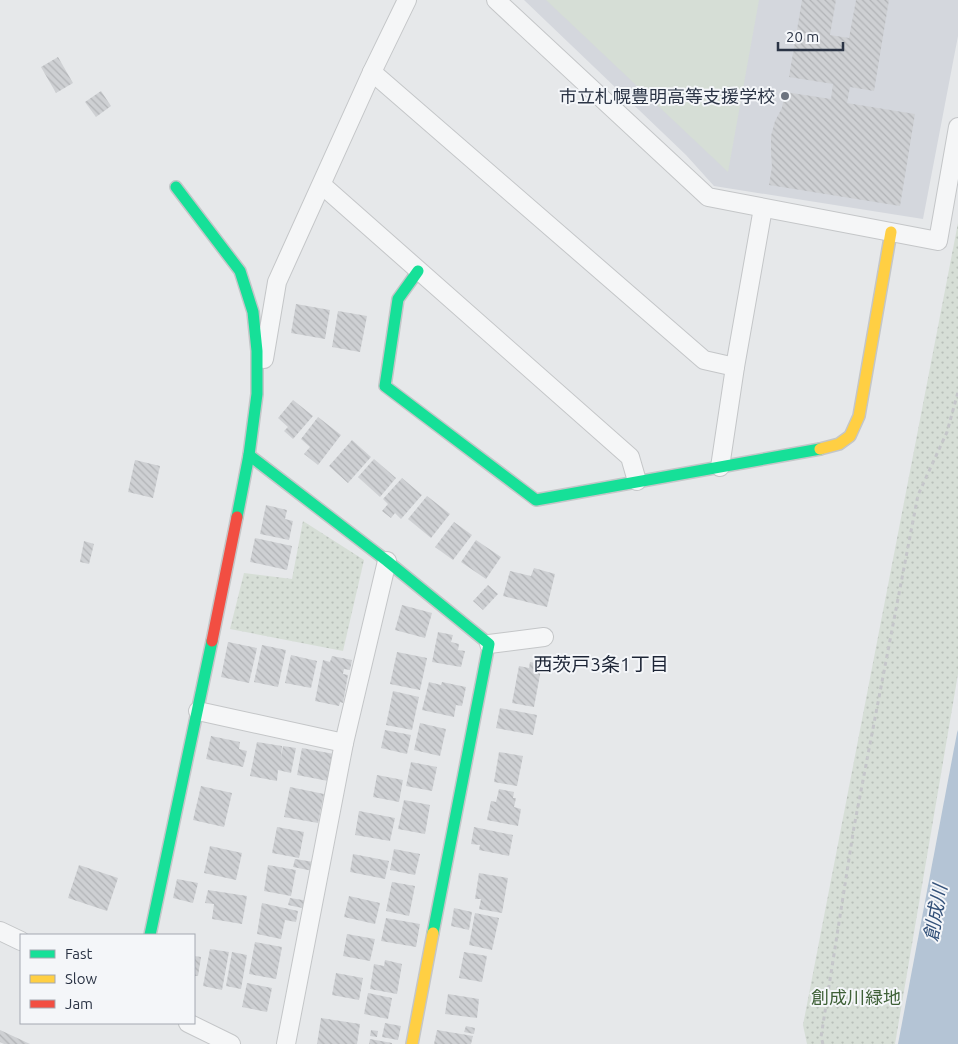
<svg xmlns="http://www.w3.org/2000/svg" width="958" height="1044" font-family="Ubuntu,'Noto Sans JP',sans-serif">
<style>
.built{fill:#d4d7dd}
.park{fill:url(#park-dots)}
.garden{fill:#d6ded6}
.water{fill:#b4c4d5}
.building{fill:url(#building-back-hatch)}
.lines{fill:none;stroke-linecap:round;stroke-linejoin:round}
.street-casing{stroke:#c4c6c8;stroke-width:20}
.fast-casing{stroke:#c4c6c8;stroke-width:14}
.slow-casing{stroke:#c4c6c8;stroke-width:14}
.jam-casing{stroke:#c4c6c8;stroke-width:14}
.path{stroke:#c5c6ca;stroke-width:3;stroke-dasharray:4 4;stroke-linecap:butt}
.street{stroke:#f5f6f7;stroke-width:18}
.fast{stroke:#16e098;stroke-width:11}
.slow{stroke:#ffcf43;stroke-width:11}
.jam{stroke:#f24e42;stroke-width:11}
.poi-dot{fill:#6c737f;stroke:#f4f6f9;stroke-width:2}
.labels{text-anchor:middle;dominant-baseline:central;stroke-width:4;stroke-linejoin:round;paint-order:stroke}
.poi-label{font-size:18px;fill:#2b3445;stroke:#f4f6f9;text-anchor:end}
.park-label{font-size:18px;fill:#3f6138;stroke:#f4f6f9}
.neighbourhood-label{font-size:19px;fill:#1d2536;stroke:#f4f6f9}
.water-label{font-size:19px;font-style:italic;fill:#34527a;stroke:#f4f6f9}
</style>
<defs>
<pattern id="park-dots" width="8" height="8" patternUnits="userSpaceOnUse" patternTransform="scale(1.25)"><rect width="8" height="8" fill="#d6ded6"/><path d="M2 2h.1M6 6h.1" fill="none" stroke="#b8bfb9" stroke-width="1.8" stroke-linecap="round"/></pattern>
<pattern id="building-back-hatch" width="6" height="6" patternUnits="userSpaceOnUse" patternTransform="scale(1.25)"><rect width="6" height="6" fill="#ced0d3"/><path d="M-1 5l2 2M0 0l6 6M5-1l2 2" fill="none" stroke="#b1b3b6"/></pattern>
</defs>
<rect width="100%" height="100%" fill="#e6e8ea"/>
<polygon class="built" points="524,0 958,0 958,36 923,219 714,186 686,155"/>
<g class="park">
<polygon points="958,223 958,674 895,1044 807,1044 803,1025"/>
<polygon points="303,521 364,560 343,651 230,629 244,573 292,579"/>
</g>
<polygon class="garden" points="546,0 759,0 728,172"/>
<polygon class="water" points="958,730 958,1044 898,1044 957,733"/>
<g class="building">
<polygon points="802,0 836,0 830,35 849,38 856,0 889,0 874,91 850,87 847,103 915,114 900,206 769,185 772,167 771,152 771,136 775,121 782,108 785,92 831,99 833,84 789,77"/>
<polygon points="58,57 73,83 56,93 41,67"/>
<polygon points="101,91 111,106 96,117 85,102"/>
<polygon points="296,304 330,310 325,339 291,333"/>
<polygon points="338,311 367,316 360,352 332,347"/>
<polygon points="293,400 313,416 293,439 284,431 288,427 278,418"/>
<polygon points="318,417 341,435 318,465 304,454 310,447 301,439"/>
<polygon points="352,440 371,457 348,483 329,466"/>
<polygon points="374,459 396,478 380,497 358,477"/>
<polygon points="135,460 160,466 153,498 128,492"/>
<polygon points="402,478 422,495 401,519 395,513 391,518 382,511 388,504 383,499"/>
<polygon points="427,496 450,514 431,538 408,519"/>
<polygon points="266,505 287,510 285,519 293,521 289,540 260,534"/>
<polygon points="454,522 472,535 453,560 435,547"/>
<polygon points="255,538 292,546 287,570 250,562"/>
<polygon points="476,540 501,557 486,579 461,562"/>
<polygon points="84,541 94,544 89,564 80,562"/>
<polygon points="534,568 555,574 547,607 503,596 510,571 531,576"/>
<polygon points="488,585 498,594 483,610 473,601"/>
<polygon points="402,605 432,613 425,638 395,630"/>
<polygon points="438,632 453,635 451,642 459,644 458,650 465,651 461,667 432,662"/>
<polygon points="228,642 257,648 249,683 221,677"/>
<polygon points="262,645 286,650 278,687 254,682"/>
<polygon points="397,652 427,658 420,690 390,684"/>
<polygon points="291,655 317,661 311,688 285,683"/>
<polygon points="332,656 352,660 350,670 344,669 343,674 348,675 343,703 340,702 339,706 315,701 323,660 330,662"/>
<polygon points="530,662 542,664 534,707 512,703 519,666 529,668"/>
<polygon points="429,682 441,685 442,682 466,687 462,706 456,705 454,717 422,710"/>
<polygon points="393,691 419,697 412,730 386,725"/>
<polygon points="500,708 537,715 533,735 496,728"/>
<polygon points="420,723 446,729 440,756 414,750"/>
<polygon points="385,730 411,735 407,754 381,748"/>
<polygon points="211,736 240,742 239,749 247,751 243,767 206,759"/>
<polygon points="257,742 282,746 281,758 283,746 296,748 291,773 278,770 277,781 250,776"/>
<polygon points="302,748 334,754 328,781 297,775"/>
<polygon points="499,752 523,756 517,786 494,782"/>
<polygon points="411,762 437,767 432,791 406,786"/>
<polygon points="377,775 403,780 399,802 373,797"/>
<polygon points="201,786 232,793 224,827 193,820"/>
<polygon points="290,787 324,794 318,823 284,817"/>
<polygon points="499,789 514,792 513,798 516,798 514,807 521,809 518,826 487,820 491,801 496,802"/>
<polygon points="404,800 430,805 425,834 398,829"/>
<polygon points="359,811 395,818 390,841 355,835"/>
<polygon points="277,827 304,832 299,858 272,853"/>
<polygon points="474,827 513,835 509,856 479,850 480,845 471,844"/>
<polygon points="210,846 242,853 236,880 204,873"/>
<polygon points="394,849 420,854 415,875 390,870"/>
<polygon points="353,854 389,861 385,879 350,872"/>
<polygon points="295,859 314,862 313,871 293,867"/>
<polygon points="79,865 118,878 107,911 68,898"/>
<polygon points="268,865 296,870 291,896 264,891"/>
<polygon points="479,873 508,878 502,913 479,909 481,899 475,899"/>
<polygon points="177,879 198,883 193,903 173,898"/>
<polygon points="392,882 415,886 409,916 386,911"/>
<polygon points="208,890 247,896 242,924 212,919 214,904 205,903"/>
<polygon points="349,896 380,903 375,924 344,917"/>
<polygon points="290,898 309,901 307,909 288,905"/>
<polygon points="262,903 298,911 296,922 285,920 281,939 257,934"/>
<polygon points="454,908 472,912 469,930 451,926"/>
<polygon points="475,913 499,918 492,950 469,945"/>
<polygon points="386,918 420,924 416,947 381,941"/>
<polygon points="347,934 375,939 370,961 343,956"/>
<polygon points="255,942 282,947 276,979 249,974"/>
<polygon points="210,949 229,952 222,990 203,986"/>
<polygon points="232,952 247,955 241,989 226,986"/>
<polygon points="464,952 487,956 482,982 459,978"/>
<polygon points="194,956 201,957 198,976 194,976"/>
<polygon points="385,960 402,964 397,994 370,989 374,964 384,966"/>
<polygon points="336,973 363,978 359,1000 332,995"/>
<polygon points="247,983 272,988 267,1012 242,1007"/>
<polygon points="368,993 392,998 388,1019 364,1014"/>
<polygon points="448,994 479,999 477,1018 445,1014"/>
<polygon points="321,1018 360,1024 357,1044 317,1044"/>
<polygon points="385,1023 401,1026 398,1040 382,1037"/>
<polygon points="466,1026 475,1028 474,1034 464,1032"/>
<polygon points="0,1030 30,1044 4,1044 0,1042"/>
<polygon points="371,1030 378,1031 377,1037 370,1036"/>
<polygon points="437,1030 473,1036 471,1044 434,1044"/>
<polygon points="370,1039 392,1043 392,1044 369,1044"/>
</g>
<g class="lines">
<defs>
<g id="street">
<polyline points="496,0 708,197 938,241 958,127"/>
<polyline points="372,72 704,360 735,367"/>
<polyline points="322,185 630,457 637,481"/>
<polyline points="264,359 277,282 372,72 407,0"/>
<polyline points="720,467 735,367 763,208"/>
<polyline points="489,644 544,637"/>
<polyline points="198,711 344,743"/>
<polyline points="0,931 21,941"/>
<polyline points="188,1023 231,1044"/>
<polyline points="286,1044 344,743 387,561"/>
</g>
<g id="fast">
<polyline points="176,187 240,271 253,312 257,351 257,394 249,455 237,517"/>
<polyline points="418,271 398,299 385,386 536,500 820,449"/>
<polyline points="249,455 387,561 489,644 433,933"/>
<polyline points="150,935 212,641"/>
</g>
<g id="slow">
<polyline points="820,449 839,444 850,436 859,416 891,232"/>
<polyline points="412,1044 433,933"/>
</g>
<polyline id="jam" points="212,641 237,517"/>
</defs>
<use href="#street" class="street-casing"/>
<use href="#fast" class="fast-casing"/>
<use href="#slow" class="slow-casing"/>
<use href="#jam" class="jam-casing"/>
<polyline class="path" points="823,1044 821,1037 854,827 918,495 947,432 958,392"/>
<use href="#street" class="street"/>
<use href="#fast" class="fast"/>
<use href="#slow" class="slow"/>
<use href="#jam" class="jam"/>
</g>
<circle class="poi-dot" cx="785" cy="96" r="5"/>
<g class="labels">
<g class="poi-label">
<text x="775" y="96">市立札幌豊明高等支援学校</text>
</g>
<g class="park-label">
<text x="856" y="997">創成川緑地</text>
</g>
<g class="neighbourhood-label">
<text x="601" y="664">西茨戸3条1丁目</text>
</g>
<g class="water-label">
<text transform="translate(935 913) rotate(-80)">創成川</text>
</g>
</g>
<rect x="20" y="934" width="175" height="90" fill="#f4f6f9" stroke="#a4a8b1"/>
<rect x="30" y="950" width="25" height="8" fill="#16e098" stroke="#a4a8b1"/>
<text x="65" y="959" font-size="15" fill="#2b3445">Fast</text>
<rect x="30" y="975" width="25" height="8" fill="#ffcf43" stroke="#a4a8b1"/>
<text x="65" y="984" font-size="15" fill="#2b3445">Slow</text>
<rect x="30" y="1000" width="25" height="8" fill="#f24e42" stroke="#a4a8b1"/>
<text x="65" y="1009" font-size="15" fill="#2b3445">Jam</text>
<path d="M778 42v8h65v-8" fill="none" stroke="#2b3445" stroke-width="2.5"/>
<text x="786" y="42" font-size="15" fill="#2b3445" stroke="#f4f6f9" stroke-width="4" paint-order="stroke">20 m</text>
</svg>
